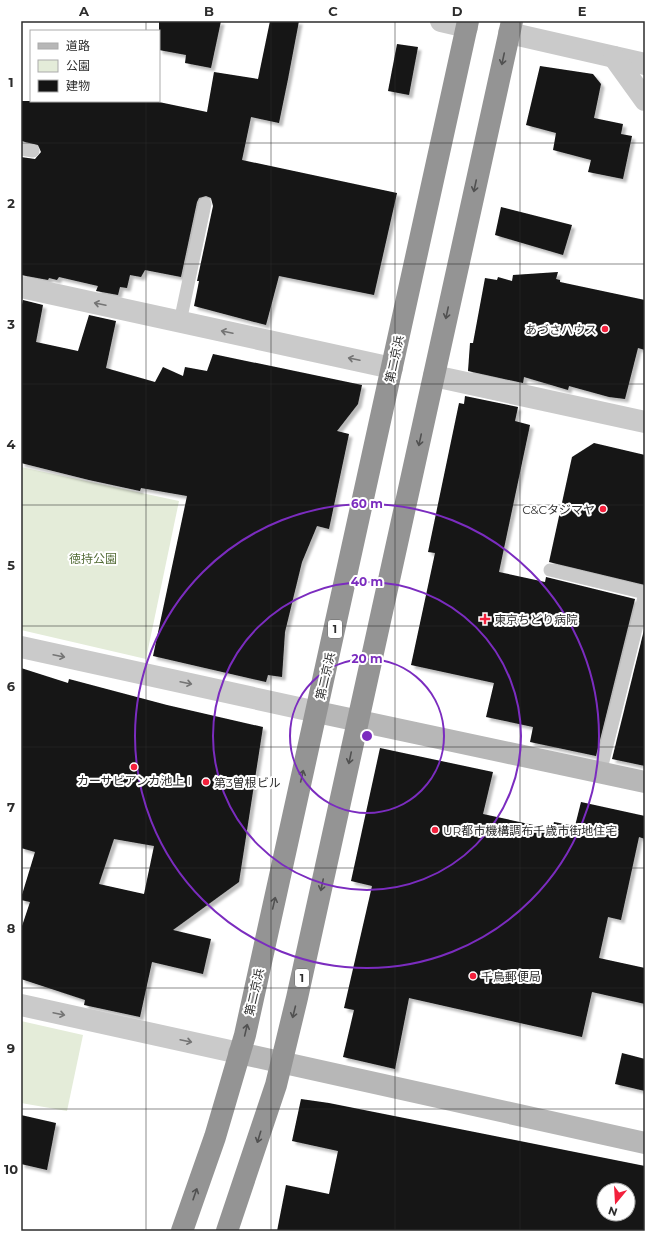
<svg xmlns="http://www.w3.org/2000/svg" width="666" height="1252" font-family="Montserrat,'Noto Sans JP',sans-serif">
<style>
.green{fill:#e4ecd9}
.building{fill:#141414;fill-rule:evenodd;filter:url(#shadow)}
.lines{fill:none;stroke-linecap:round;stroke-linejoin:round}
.lane{stroke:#cacaca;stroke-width:13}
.street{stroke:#cacaca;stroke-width:22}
.secondary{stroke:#b7b7b7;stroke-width:22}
.highway{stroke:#949494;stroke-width:22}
.oneway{stroke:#515151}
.oneway2{stroke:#747474}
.grid{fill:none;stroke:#2d2d2d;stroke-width:1;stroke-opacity:0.55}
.ring{fill:none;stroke:#7b2cbf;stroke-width:2}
.poi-dot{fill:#f3203c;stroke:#fff;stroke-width:1.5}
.labels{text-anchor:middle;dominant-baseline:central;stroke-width:4;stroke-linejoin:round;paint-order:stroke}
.shield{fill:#fff;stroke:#6c6c6c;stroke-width:1}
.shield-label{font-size:11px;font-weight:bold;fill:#2d2d2d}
.poi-label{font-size:12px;fill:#2d2d2d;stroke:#fff;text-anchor:start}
.street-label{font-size:12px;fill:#2d2d2d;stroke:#fff}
.park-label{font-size:12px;fill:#536c37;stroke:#fff}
.centre{fill:#7b2cbf;stroke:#fff;stroke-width:2}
.ring-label{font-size:12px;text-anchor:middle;font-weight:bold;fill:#7b2cbf;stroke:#fff;stroke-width:4;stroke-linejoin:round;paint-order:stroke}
.neatline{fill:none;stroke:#2d2d2d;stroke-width:1.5}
.grid-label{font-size:13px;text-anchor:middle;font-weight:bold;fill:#2d2d2d}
</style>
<defs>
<filter id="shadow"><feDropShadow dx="3.5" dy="3.5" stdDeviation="1" flood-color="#0004"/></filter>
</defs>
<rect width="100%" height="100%" fill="#fff"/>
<g class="green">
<polygon points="21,467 179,501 146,659 21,630"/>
<polygon points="21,1021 83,1035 67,1111 21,1103"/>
</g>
<g class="building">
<polygon points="159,21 221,21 211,68 185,63 186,55 159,50"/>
<polygon points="270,21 299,21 288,79 279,123 251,117 242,160 397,193 374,295 279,276 266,325 194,306 199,281 197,281 213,206 211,198 206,196 199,198 197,202 181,277 145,270 141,277 130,275 127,288 120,287 118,295 96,291 98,286 59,277 57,280 49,278 48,280 21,275 21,157 35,159 41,152 38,145 21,141 21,101 154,101 207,112 214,72 258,79"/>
<polygon points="397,44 418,47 409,95 388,91"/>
<polygon points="540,66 593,74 601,84 594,118 623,124 621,134 632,136 623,179 588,172 591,160 553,150 556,133 526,125"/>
<polygon points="501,207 572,225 563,255 495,235"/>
<polygon points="558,272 556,279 560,280 560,282 645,300 645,350 638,348 625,399 609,397 569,386 568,390 524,377 523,383 468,371 470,343 473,343 485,278 497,280 498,277 512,281 513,275"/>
<polygon points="23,300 43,305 36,342 78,351 89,315 116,321 106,368 155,382 163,367 183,376 185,367 207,371 213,354 362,385 358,404 337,431 349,434 329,529 317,526 302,562 285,632 282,677 268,675 266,682 153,656 187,496 141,488 140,491 89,480 21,463 21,309"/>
<polygon points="465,396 518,407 515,421 530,425 499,572 545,582 546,577 635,599 596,756 530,742 533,727 486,717 494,683 411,665 435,553 428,552 459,403 464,404"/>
<polygon points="594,443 645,455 645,585 549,562 572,457"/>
<polygon points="645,626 645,766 612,759"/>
<path d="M 21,668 L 68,683 L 69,679 L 167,705 L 263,727 L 239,882 L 173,930 L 211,939 L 203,974 L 152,962 L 140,1017 L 84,1005 L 85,1000 L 21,979 L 21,929 L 30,902 L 21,900 L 21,898 L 35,852 L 21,848 ZM 114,839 L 154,846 L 144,894 L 99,884 Z"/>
<polygon points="380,748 493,772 483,814 552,829 554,822 575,826 581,802 645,816 645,839 639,837 621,920 608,917 599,958 645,968 645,1004 592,992 582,1037 409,998 395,1069 343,1057 354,1010 344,1008 372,886 351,881"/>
<polygon points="622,1053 645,1059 645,1091 615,1084"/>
<path d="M 301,1099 L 329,1103 L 645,1166 L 645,1231 L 277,1231 L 286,1185 L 329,1194 L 338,1151 L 292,1141 ZM 604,1190 L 628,1190 L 628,1214 L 604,1214 Z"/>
<polygon points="21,1115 56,1123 47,1170 21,1164"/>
</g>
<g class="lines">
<g class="lane">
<polyline points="21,149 33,151"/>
<polyline points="180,322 205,204"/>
<polyline points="550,570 645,593"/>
<polyline points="600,773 645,593"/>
</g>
<g class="street">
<polyline points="441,21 467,27"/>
<polyline points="509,33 645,64"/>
<polyline points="614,57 645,100"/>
<polyline points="21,287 392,368"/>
<polyline points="434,376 645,422"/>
<polyline points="21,647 317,712"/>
<polyline points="21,1005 239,1053"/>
</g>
<g class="secondary">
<polyline points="317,712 645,782"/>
<polyline points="239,1053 645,1143"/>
</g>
<g class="highway">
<polyline points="182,1231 215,1137 245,1035 468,21"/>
<polyline points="227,1231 276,1085 297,998 512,21"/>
</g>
</g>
<defs><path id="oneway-shaft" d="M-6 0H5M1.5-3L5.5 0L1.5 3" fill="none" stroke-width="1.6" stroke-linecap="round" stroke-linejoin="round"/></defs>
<g class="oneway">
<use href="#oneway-shaft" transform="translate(503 59) rotate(102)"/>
<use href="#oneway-shaft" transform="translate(475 186) rotate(102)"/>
<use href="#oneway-shaft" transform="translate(447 313) rotate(102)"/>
<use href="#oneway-shaft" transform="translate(420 440) rotate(102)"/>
<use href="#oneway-shaft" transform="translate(350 758) rotate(102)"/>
<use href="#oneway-shaft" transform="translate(302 776) rotate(-77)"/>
<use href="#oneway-shaft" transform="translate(322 885) rotate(102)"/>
<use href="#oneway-shaft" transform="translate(274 903) rotate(-77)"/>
<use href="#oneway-shaft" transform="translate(294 1012) rotate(104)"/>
<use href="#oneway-shaft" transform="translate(246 1030) rotate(-77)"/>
<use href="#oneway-shaft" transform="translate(259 1137) rotate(107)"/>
<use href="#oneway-shaft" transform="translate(195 1194) rotate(-71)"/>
</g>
<g class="oneway2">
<use href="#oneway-shaft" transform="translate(100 304) rotate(-168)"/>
<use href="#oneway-shaft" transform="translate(227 332) rotate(-168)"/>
<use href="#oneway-shaft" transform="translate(354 359) rotate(-168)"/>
<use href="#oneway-shaft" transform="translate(59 656) rotate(12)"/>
<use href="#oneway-shaft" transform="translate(186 683) rotate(12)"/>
<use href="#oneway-shaft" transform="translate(59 1014) rotate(12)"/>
<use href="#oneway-shaft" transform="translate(186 1041) rotate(12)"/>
</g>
<path class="grid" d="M 146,21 L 146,31M 271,21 L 271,1231M 395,21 L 395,1231M 520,21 L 520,1231M 146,101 L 146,1231M 21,143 L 645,143M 21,264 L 645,264M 21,384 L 645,384M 21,505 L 645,505M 21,626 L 645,626M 21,747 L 645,747M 21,868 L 645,868M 21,988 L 645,988M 21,1109 L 645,1109"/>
<g class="ring">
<circle cx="367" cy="736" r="77"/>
<circle cx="367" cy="736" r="154"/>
<circle cx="367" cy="736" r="232"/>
</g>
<g class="poi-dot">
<circle cx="605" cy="329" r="4"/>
<circle cx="603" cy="509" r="4"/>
<path d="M483 613h4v4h4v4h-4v4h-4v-4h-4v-4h4z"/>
<circle cx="134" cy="767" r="4"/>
<circle cx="206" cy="782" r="4"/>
<circle cx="435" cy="830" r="4"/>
<circle cx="473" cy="976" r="4"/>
</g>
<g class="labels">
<g class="shield">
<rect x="328" y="620" width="14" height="18" rx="3"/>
<rect x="295" y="969" width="14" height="18" rx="3"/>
</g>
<g class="shield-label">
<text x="335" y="629">1</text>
<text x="302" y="978">1</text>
</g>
<g class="poi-label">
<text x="597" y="329" text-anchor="end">あづさハウス</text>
<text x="595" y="509" text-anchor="end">C&amp;Cタジマヤ</text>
<text x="494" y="619">東京ちどり病院</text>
<text x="134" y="780" text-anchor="middle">カーサビアンカ池上 I</text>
<text x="214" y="782">第3曽根ビル</text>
<text x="443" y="830">UR都市機構調布千歳市街地住宅</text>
<text x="481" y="976">千鳥郵便局</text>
</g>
<g class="street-label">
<text transform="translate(394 359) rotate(-78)">第二京浜</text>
<text transform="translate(325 676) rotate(-77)">第二京浜</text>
<text transform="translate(254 992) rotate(-77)">第二京浜</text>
</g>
<g class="park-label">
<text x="93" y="558">徳持公園</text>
</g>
</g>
<circle cx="367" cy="736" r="6" class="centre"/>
<g class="ring-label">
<text x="367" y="508">60 m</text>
<text x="367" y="586">40 m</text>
<text x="367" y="663">20 m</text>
</g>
<rect width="666" height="1252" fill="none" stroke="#ffffff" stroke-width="44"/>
<rect x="30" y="30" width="130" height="72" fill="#ffffff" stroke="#ababab"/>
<rect x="38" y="43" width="20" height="6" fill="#b7b7b7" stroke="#ababab"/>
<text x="66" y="50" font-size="12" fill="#2d2d2d">道路</text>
<rect x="38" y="60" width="20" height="12" fill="#e4ecd9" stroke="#ababab"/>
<text x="66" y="70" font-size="12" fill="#2d2d2d">公園</text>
<rect x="38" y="80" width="20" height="12" fill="#141414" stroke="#ababab"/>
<text x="66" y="90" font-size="12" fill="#2d2d2d">建物</text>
<g transform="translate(616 1202) rotate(198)"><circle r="19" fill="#ffffff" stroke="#ababab"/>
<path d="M0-3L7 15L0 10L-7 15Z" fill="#f3203c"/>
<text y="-6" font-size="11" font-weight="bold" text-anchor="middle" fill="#2d2d2d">N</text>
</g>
<rect x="22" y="22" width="622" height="1208" class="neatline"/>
<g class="grid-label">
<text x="84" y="16">A</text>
<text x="209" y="16">B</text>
<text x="333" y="16">C</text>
<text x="457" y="16">D</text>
<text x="582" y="16">E</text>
<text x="11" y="87">1</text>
<text x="11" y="208">2</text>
<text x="11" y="329">3</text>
<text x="11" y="449">4</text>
<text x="11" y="570">5</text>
<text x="11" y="691">6</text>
<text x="11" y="812">7</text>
<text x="11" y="933">8</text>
<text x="11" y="1053">9</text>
<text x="11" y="1174">10</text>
</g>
</svg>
